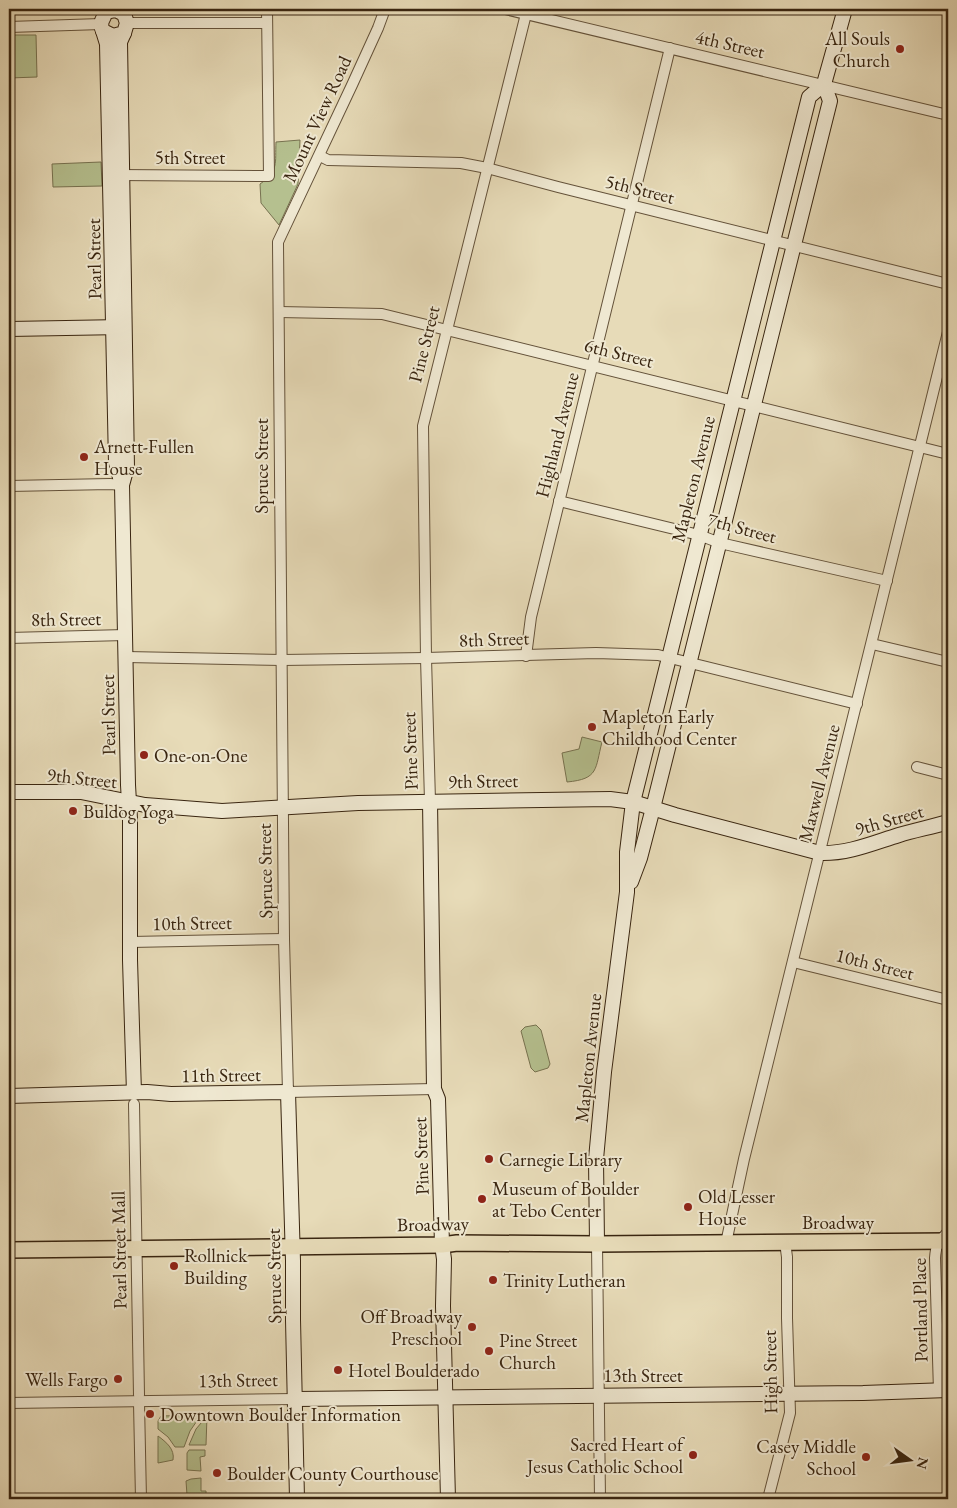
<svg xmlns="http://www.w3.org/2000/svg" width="957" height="1508" font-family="'EB Garamond',serif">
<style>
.green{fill:#b5c08f;stroke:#777250}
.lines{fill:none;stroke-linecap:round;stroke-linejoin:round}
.street-casing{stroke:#64523a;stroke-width:12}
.secondary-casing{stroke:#392510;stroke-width:16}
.primary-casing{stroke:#392510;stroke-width:18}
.street{stroke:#efe8d1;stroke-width:10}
.secondary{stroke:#efe8d1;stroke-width:14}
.primary{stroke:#e7dbb8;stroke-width:15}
.poi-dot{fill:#8f2418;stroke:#efe8d1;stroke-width:2}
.labels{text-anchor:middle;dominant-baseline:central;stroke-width:4;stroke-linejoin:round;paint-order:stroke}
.poi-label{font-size:19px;fill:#392510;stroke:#efe8d1;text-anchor:start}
.street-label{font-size:19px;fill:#392510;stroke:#efe8d1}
</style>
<rect width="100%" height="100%" fill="#e7dbb8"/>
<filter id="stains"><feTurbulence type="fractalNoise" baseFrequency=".004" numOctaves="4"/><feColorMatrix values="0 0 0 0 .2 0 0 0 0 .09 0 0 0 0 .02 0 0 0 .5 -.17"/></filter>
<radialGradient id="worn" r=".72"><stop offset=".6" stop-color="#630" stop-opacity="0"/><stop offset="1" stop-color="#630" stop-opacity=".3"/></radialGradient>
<g class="green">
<polygon points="9,35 36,35 37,77 9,78"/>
<path d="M 300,140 L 298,184 L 279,225 L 261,203 L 260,184 C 279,171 275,163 276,142 Z"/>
<polygon points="101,162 102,186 53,187 52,164"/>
<path d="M 582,737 L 602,742 C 595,769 599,779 567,782 L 562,753 L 579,749 Z"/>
<polygon points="536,1025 541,1030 550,1064 548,1068 535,1072 531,1068 521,1031 525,1027"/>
<polygon points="201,1415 190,1431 184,1447 175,1447 168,1437 158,1429 158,1421 161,1416"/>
<polygon points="207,1416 206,1445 189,1445 196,1429"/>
<path d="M 158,1436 C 166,1442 175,1449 173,1460 L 158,1463 Z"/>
<polygon points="189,1450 205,1450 205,1456 200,1457 201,1471 187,1470 187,1453"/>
<polygon points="201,1478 201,1491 206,1491 206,1499 190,1499 187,1495 186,1481 191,1479"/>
</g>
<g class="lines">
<defs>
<g id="street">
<polyline points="385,9 378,28 352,85 278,242 284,939 288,1092 434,1089"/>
<polyline points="505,9 948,115"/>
<polyline points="127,23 267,23"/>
<polyline points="9,27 101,24"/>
<polyline points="320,156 328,160 461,163 487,168 558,187 948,284"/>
<polyline points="117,175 269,176 267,9"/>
<polyline points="279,312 382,314 948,454"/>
<polyline points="9,486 110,484 122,485"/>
<polyline points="559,501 699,535 720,543 887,581"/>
<polyline points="9,638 125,635"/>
<polyline points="872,644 948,662"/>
<polyline points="526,656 531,617 670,48"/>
<polyline points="126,657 282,660 426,658 596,653 658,655 857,704"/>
<polyline points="917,767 948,775"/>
<polyline points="430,801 426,658 423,426 526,14"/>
<polyline points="131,942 284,939"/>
<polyline points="793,962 948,1000"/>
<polyline points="134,1104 139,1395"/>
<polyline points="726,1243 744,1159 948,332"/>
<polyline points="597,1244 600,1499"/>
<path d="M 939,1391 L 935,1258 C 936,1243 939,1242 948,1232"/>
<polyline points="9,1403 296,1399"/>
<polyline points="139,1403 141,1499"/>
<polyline points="768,1499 790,1413 787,1318 787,1257 785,1242"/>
</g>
<g id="secondary">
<path d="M 106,12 L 116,10 L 124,14 L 127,23 L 124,33 L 113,36 L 103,31 C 98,21 105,18 107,9"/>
<polyline points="103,31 107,44 116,463 122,485 128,785 130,819 130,960 134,1093"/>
<polyline points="9,329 123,327"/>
<polyline points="122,485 127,467 120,42 124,33"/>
<path d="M 9,792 L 81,792 L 145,805 L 222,811 L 358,803 L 610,799 L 633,802 L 675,815 L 820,853 C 848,854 873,843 899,835 C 915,830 932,827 948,822"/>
<polyline points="430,801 434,1089 438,1099 442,1245 444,1259 443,1306 448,1499"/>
<polyline points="631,882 640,858 653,808 830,101 824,84 845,9"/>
<polyline points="9,1096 147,1092 171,1094 288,1092 293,1261 293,1320 297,1499"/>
<polyline points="597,1244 596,1159 604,1072 627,892 627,852 633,802 809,97 824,84"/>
<polyline points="296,1399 863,1393 948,1390"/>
</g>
<polyline id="primary" points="9,1250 442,1245 457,1243 597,1244 948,1241"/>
</defs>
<use href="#street" class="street-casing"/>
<use href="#secondary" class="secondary-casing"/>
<use href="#primary" class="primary-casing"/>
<use href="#street" class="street"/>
<use href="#secondary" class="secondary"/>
<use href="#primary" class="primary"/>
</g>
<g class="poi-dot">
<circle cx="900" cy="49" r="5"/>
<circle cx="84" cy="457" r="5"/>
<circle cx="592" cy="727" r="5"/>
<circle cx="144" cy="755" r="5"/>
<circle cx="73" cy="811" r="5"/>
<circle cx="489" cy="1159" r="5"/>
<circle cx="482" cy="1199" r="5"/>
<circle cx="688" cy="1207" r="5"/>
<circle cx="174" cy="1266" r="5"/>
<circle cx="493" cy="1280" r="5"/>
<circle cx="472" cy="1327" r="5"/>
<circle cx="489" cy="1351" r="5"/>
<circle cx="338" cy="1370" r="5"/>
<circle cx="118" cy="1379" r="5"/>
<circle cx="150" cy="1414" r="5"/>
<circle cx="693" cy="1455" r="5"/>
<circle cx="866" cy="1457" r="5"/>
<circle cx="217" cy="1473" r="5"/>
</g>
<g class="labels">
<g class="poi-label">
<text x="890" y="38" text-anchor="end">All Souls<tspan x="890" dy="22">Church</tspan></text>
<text x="94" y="446">Arnett-Fullen<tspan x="94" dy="22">House</tspan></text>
<text x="602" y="716">Mapleton Early<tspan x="602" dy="22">Childhood Center</tspan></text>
<text x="154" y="755">One-on-One</text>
<text x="83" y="811">Buldog Yoga</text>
<text x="499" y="1159">Carnegie Library</text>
<text x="492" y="1188">Museum of Boulder<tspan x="492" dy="22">at Tebo Center</tspan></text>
<text x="698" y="1196">Old Lesser<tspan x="698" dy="22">House</tspan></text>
<text x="184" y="1255">Rollnick<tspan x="184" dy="22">Building</tspan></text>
<text x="503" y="1280">Trinity Lutheran</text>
<text x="462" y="1316" text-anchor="end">Off Broadway<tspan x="462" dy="22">Preschool</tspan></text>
<text x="499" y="1340">Pine Street<tspan x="499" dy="22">Church</tspan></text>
<text x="348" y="1370">Hotel Boulderado</text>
<text x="108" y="1379" text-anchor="end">Wells Fargo</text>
<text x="160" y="1414">Downtown Boulder Information</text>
<text x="683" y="1444" text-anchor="end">Sacred Heart of<tspan x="683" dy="22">Jesus Catholic School</tspan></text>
<text x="856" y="1446" text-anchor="end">Casey Middle<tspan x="856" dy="22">School</tspan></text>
<text x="227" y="1473">Boulder County Courthouse</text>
</g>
<g class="street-label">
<text transform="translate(730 44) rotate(13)">4th Street</text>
<text transform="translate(317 119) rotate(-65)">Mount View Road</text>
<text x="190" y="157">5th Street</text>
<text transform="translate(640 189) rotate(14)">5th Street</text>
<text transform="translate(94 259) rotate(-91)">Pearl Street</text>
<text transform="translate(424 344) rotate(-76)">Pine Street</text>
<text transform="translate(619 353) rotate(14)">6th Street</text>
<text transform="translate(557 435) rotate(-76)">Highland Avenue</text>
<text transform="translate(261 466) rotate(-90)">Spruce Street</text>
<text transform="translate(693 479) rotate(-76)">Mapleton Avenue</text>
<text transform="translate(742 528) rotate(15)">7th Street</text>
<text transform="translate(66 619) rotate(-1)">8th Street</text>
<text transform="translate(494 639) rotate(-2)">8th Street</text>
<text transform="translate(108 715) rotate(-91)">Pearl Street</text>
<text transform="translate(410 751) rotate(-92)">Pine Street</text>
<text transform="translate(82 778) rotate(6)">9th Street</text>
<text transform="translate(483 781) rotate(-1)">9th Street</text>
<text transform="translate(819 783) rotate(-76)">Maxwell Avenue</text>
<text transform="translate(889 820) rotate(-16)">9th Street</text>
<text transform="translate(265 871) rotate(-91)">Spruce Street</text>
<text transform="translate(192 923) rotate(-1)">10th Street</text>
<text transform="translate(875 964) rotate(14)">10th Street</text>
<text transform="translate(588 1058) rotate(-84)">Mapleton Avenue</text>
<text transform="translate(221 1075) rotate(-1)">11th Street</text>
<text transform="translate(421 1156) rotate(-92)">Pine Street</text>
<text x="838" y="1222">Broadway</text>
<text transform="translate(433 1224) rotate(-1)">Broadway</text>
<text transform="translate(119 1250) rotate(-91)">Pearl Street Mall</text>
<text transform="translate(274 1276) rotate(-91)">Spruce Street</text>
<text transform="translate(920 1310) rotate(-91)">Portland Place</text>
<text transform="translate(770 1372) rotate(-91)">High Street</text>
<text x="643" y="1375">13th Street</text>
<text transform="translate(238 1380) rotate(-1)">13th Street</text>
</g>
</g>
<rect width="957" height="1508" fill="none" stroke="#e7dbb8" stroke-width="30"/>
<rect x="10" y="10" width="937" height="1488" fill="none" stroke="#392510" stroke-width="2.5"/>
<rect x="15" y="15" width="927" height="1478" fill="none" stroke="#392510"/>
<g transform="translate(910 1460) rotate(104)" stroke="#efe8d1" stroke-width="4" paint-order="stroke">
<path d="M0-4L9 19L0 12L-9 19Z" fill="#392510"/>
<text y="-8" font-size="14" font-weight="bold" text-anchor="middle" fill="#392510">N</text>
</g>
<rect width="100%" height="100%" filter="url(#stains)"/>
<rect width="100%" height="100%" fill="url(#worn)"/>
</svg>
